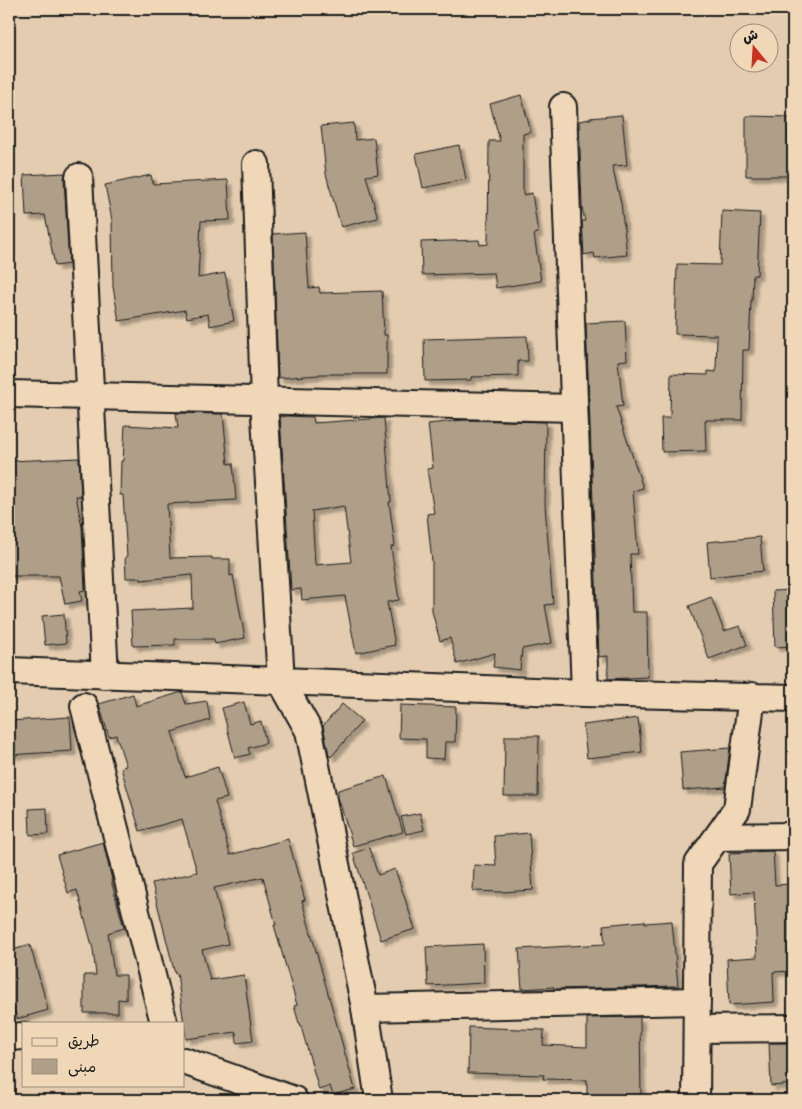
<svg xmlns="http://www.w3.org/2000/svg" width="802" height="1109" font-family="'Indie Flower','Playpen Sans Arabic',sans-serif">
<style>
.building{fill:#af9e88;stroke:#1c1c1c;fill-rule:evenodd;filter:url(#shadow)}
.lines{fill:none;stroke-linecap:round;stroke-linejoin:round}
.minor-casing{stroke:#1c1c1c;stroke-width:30}
.minor{stroke:#f0d7b8;stroke-width:26}
</style>
<defs>
<filter id="shadow"><feDropShadow dx="4.5" dy="4.5" stdDeviation="1" flood-color="#0004"/></filter>
</defs>
<rect width="100%" height="100%" fill="#e3ccaf"/>
<filter id="ink" filterUnits="userSpaceOnUse"><feTurbulence type="fractalNoise" baseFrequency=".02" numOctaves="2"/><feDisplacementMap in="SourceGraphic" scale="10" xChannelSelector="R" yChannelSelector="G"/><feConvolveMatrix kernelMatrix="1 2 1 2 8 2 1 2 1" color-interpolation-filters="sRGB"/></filter>
<g filter="url(#ink)">
<g class="building">
<polygon points="521,95 531,132 523,134 523,195 532,193 538,233 534,234 541,281 496,288 494,273 422,275 421,242 479,240 480,245 488,244 489,141 500,141 490,104"/>
<polygon points="622,115 627,165 612,166 621,203 627,255 595,258 594,253 584,255 582,221 585,221 582,207 579,121 590,119 590,118"/>
<polygon points="746,116 793,117 793,176 746,176"/>
<polygon points="354,123 355,140 374,138 378,174 366,176 378,218 341,227 326,174 321,126"/>
<polygon points="459,145 466,179 423,188 416,154"/>
<polygon points="65,173 64,178 69,264 55,266 45,215 26,216 24,175"/>
<polygon points="151,175 153,184 228,180 230,220 201,221 198,278 225,273 234,321 210,326 208,314 187,318 185,310 119,321 113,287 112,220 105,185"/>
<polygon points="722,211 760,213 757,275 753,275 752,301 751,300 749,350 743,350 742,420 705,420 706,451 662,452 661,418 670,418 671,374 708,375 708,371 716,372 717,335 675,334 677,264 720,265"/>
<polygon points="305,232 309,288 319,287 320,293 382,291 384,335 387,335 387,374 319,374 319,375 278,378 273,234"/>
<polygon points="625,321 627,360 618,361 623,406 616,407 643,488 633,491 638,554 630,554 632,612 647,612 648,677 608,679 608,656 599,657 586,323"/>
<polygon points="527,336 528,361 518,361 518,376 471,377 471,380 425,381 424,339"/>
<polygon points="176,413 223,414 228,464 233,463 236,500 167,504 170,558 212,557 212,559 230,559 230,576 233,575 245,638 215,644 214,639 175,639 175,645 133,646 131,611 193,608 192,575 141,580 141,578 126,578 125,557 127,557 123,495 120,495 121,461 123,461 125,425 178,428"/>
<path d="M 287,416 L 313,417 L 314,423 L 384,418 L 391,502 L 389,502 L 395,546 L 391,547 L 399,600 L 387,602 L 395,645 L 356,653 L 345,596 L 302,600 L 301,589 L 291,590 L 280,417 ZM 344,506 L 351,562 L 315,565 L 312,511 Z"/>
<polygon points="463,420 546,422 545,505 553,604 545,605 552,643 522,649 520,670 493,667 495,653 457,664 450,638 440,641 432,611 432,562 427,514 434,513 427,469 433,468 428,424"/>
<polygon points="79,458 81,496 76,496 82,527 85,590 80,591 82,601 65,604 59,576 9,576 9,461"/>
<polygon points="760,537 763,571 710,577 707,542"/>
<polygon points="793,590 793,646 775,647 773,591"/>
<polygon points="711,597 724,631 740,626 747,645 709,659 689,606"/>
<polygon points="64,614 66,643 45,645 42,616"/>
<polygon points="182,692 186,704 207,701 210,720 172,732 185,777 218,767 227,798 215,801 230,855 288,839 305,900 302,901 355,1089 333,1095 330,1086 319,1090 300,1023 299,1023 294,1006 297,1005 274,925 276,925 263,877 214,888 228,944 202,950 210,980 244,975 253,1041 237,1043 236,1032 186,1039 177,973 175,974 152,883 197,872 182,819 140,831 121,768 126,766 116,735 109,737 99,704 133,694 136,706"/>
<polygon points="244,702 250,724 261,721 266,743 248,748 250,754 235,758 222,708"/>
<polygon points="342,704 362,721 331,757 329,755 323,726"/>
<polygon points="400,705 456,707 455,742 445,742 444,759 426,758 426,739 399,738"/>
<polygon points="70,717 72,751 9,755 9,721"/>
<polygon points="638,718 642,752 587,758 583,725"/>
<polygon points="505,736 539,736 538,796 504,796"/>
<polygon points="730,748 725,787 683,790 680,752"/>
<polygon points="386,776 403,832 353,846 338,797 338,790"/>
<polygon points="47,808 48,834 30,835 29,809"/>
<polygon points="420,813 424,830 406,834 401,817"/>
<polygon points="529,833 533,890 502,892 473,891 474,865 496,866 494,836"/>
<polygon points="103,842 112,880 111,880 124,928 108,933 114,975 126,975 126,1000 118,999 118,1013 84,1013 84,975 96,975 93,949 77,890 68,893 57,855"/>
<polygon points="369,848 378,875 395,869 415,929 381,940 353,853"/>
<polygon points="773,851 775,885 792,884 793,971 773,972 774,1002 729,1005 727,959 757,957 754,892 731,894 729,853"/>
<polygon points="645,921 645,923 672,921 678,986 554,989 554,987 522,989 519,949 605,944 603,925"/>
<polygon points="483,944 484,983 428,986 426,947"/>
<polygon points="30,945 43,991 48,1010 17,1019 12,1003 9,1004 9,951"/>
<polygon points="640,1017 641,1100 587,1100 587,1080 543,1079 544,1075 468,1073 469,1027 544,1030 543,1045 587,1047 587,1018"/>
<polygon points="769,1043 793,1043 793,1084 771,1086"/>
</g>
<g class="lines">
<defs>
<g id="minor">
<polyline points="563,107 585,693"/>
<polyline points="256,164 264,400 281,681 309,731 365,1008 379,1100"/>
<polyline points="79,177 105,675"/>
<polyline points="9,394 574,408"/>
<polyline points="9,671 281,681 585,693 793,698"/>
<polyline points="84,706 164,1023"/>
<polyline points="718,837 793,836"/>
<polyline points="365,1008 697,1001"/>
<polyline points="697,1029 793,1028"/>
<polyline points="9,1037 24,1036"/>
<polyline points="184,1061 294,1100"/>
<polyline points="696,1100 698,864 737,809 752,696"/>
</g>
</defs>
<use href="#minor" class="minor-casing"/>
<use href="#minor" class="minor"/>
</g>
</g>
<rect width="802" height="1109" fill="none" stroke="#f0d7b8" stroke-width="30"/>
<rect x="15" y="15" width="772" height="1079" fill="none" stroke="#1c1c1c" stroke-width="2" filter="url(#ink)"/>
<rect x="22" y="1022" width="162" height="65" fill="#f0d7b8" stroke="#9b8c7a"/>
<rect x="32" y="1038" width="25" height="8" fill="#f0d7b8" stroke="#9b8c7a"/>
<text x="68" y="1046" font-size="15" fill="#1c1c1c">طريق</text>
<rect x="32" y="1059" width="25" height="15" fill="#af9e88" stroke="#9b8c7a"/>
<text x="68" y="1072" font-size="15" fill="#1c1c1c">مبنى</text>
<g transform="translate(754 48) rotate(342)"><circle r="24" fill="#f0d7b8" stroke="#9b8c7a"/>
<path d="M0-4L9 19L0 12L-9 19Z" fill="#c8321e"/>
<text y="-8" font-size="14" font-weight="bold" text-anchor="middle" fill="#1c1c1c">ش</text>
</g>
</svg>
